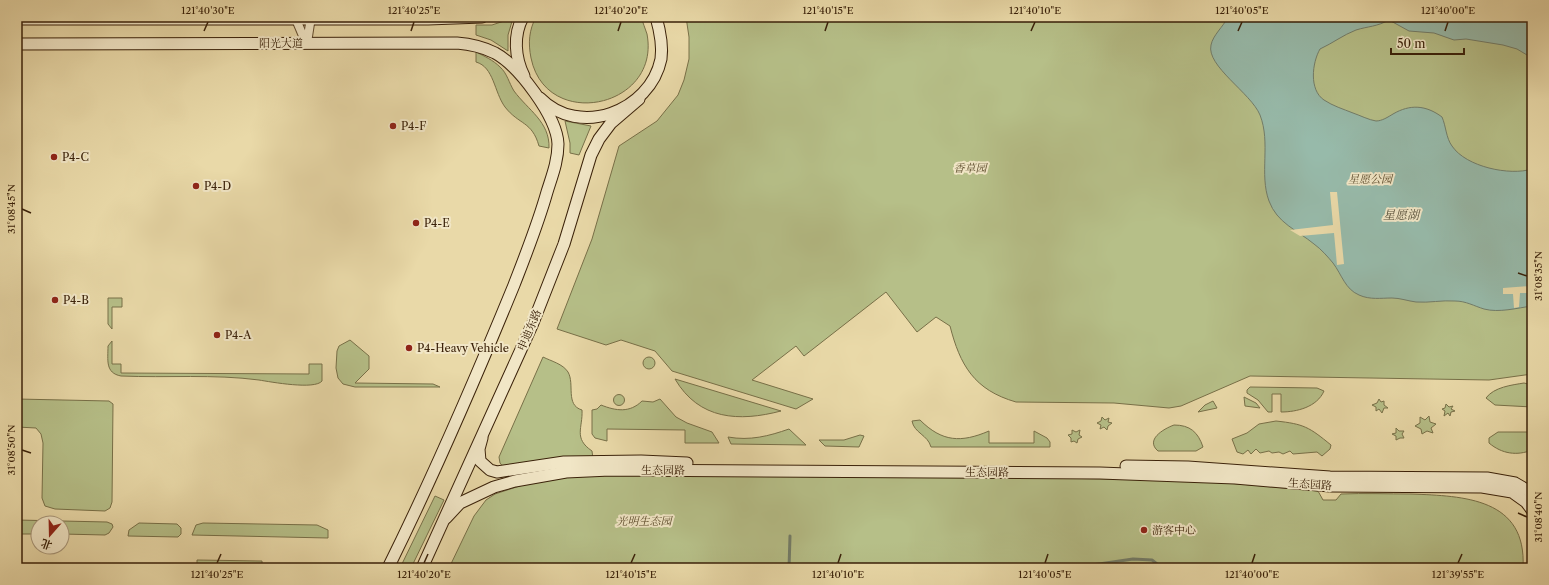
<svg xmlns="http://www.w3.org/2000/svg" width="1549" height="585" font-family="'Libre Caslon Text','Noto Serif SC',serif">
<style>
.green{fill:#b6bf88;stroke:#787048}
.water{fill:#97baaa;stroke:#727d6a}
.pier{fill:#e9d9a8}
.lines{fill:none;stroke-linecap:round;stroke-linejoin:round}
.stream{stroke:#727d6a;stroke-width:3}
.street-casing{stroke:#664f31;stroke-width:10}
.secondary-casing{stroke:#3a2109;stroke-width:13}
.street{stroke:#f1e6c6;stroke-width:8}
.secondary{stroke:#f1e6c6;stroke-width:11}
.ticks{fill:none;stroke:#3a2109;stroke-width:1.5}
.poi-dot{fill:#8f2418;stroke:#f1e6c6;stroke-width:1.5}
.labels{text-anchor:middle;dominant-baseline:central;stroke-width:4;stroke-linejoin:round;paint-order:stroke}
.street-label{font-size:11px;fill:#3a2109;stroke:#f1e6c6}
.poi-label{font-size:11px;fill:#3a2109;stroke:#f1e6c6;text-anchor:start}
.park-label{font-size:11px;font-style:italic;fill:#594829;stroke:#f1e6c6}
.water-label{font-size:12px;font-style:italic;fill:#564f39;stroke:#f1e6c6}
.neatline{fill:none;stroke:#3a2109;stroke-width:1.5}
.ticks-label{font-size:10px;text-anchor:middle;fill:#3a2109}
</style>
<rect width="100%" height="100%" fill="#e9d9a8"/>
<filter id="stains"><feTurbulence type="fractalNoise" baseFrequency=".005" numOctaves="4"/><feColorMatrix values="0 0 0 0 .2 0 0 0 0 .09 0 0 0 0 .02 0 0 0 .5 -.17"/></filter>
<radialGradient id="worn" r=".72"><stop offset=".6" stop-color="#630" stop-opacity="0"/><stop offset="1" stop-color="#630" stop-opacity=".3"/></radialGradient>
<g class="green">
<path d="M 536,17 L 641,17 C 643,23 645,28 647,34 C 661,108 546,132 531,58 C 528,43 529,30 536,17 Z"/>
<path d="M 686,17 L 1532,17 L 1532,374 L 1489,380 L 1250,376 L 1181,406 L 1169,408 L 1114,403 L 1016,402 C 974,390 960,365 950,326 L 936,317 L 917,332 L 886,292 L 804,356 L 796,346 L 752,380 L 813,399 L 796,409 L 672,371 L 655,351 L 621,340 L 606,345 L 557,329 L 592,239 L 619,146 L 657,121 L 678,95 L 684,80 L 689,59 L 689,37 Z"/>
<polygon points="513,18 508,35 508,51 491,40 476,35 476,25 492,25"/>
<path d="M 476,52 C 484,56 493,60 500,67 C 507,73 509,83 514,91 C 528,110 550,122 549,148 L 539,146 C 532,121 519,125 505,107 C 494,92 494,67 476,62 Z"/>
<polygon points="565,121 591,126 579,155 570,153 570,143"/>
<polygon points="108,298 122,298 122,307 112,307 112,329 108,324"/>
<polygon points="350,340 369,356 369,369 355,383 433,384 440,387 355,387 343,384 338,378 336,368 337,351 339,346"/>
<path d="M 112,341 L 112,364 L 121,364 L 121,373 L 309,374 L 309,364 L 322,364 L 322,381 C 315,390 271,382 259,380 C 214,374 167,378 121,376 C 105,373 108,360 108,346 Z"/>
<path d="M 543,357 C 551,361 563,364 568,372 C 575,384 565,405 582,410 C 583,428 573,438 592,451 L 593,459 L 505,469 L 500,463 L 499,457 Z"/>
<circle cx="649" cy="363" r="6"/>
<path d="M 675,379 L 781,411 C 739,422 699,420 675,379 Z"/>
<path d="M 1524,383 L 1532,385 L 1532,407 L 1495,405 L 1486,398 C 1494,387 1512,385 1524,383 Z"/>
<path d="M 1250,387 L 1317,388 L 1324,391 C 1317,407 1297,412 1281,412 L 1281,394 L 1272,394 L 1272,412 L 1268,412 L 1258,400 L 1247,393 L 1247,390 Z"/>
<circle cx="619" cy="400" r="5.5"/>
<polygon points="1244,397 1256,403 1260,408 1245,406"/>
<polygon points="17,399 109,401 113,404 112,502 110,508 105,511 55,509 45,506 42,498 43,443 41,434 36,428 17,427"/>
<path d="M 660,399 L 676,417 L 687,423 L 712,432 L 719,443 L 685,443 L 685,430 L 607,429 L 607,441 L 595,438 L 592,434 L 592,410 L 597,409 L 601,405 C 616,411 630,413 642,401 L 653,402 Z"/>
<polygon points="1379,399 1381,402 1384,401 1384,405 1388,408 1384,408 1382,413 1379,409 1376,411 1376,407 1372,405 1377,403"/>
<polygon points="1213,401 1217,408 1198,412 1205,405"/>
<polygon points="1446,404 1449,407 1453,406 1451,409 1455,411 1451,412 1450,416 1448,413 1444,416 1445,411 1442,409 1445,408"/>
<polygon points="1429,416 1430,422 1436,424 1431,428 1433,433 1427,431 1422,434 1421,429 1415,426 1420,423 1420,417 1425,420"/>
<polygon points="1102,417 1105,420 1109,418 1108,422 1112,423 1108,426 1107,430 1104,427 1100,429 1101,425 1097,423 1101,421"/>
<path d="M 920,420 C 942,442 961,443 989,431 L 989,443 L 1034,443 L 1034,431 L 1047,438 L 1050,442 L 1050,447 L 931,447 C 928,435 914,433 912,421 Z"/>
<path d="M 1276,421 C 1304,424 1309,427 1331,445 L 1330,449 L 1322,456 L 1317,452 L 1293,454 L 1290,451 L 1283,454 L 1279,452 L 1272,453 L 1269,451 L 1260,453 L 1256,449 L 1251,454 L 1248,450 L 1243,454 L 1237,452 L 1232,439 L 1247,433 L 1259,424 Z"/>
<path d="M 1174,425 C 1190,425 1198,432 1203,447 L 1196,451 L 1158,451 C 1145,440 1163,429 1174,425 Z"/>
<polygon points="1396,428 1399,431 1404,431 1402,434 1404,438 1400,438 1396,440 1396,436 1392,434 1396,433"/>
<path d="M 789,429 L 806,445 L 731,444 L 728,437 C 750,441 769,436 789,429 Z"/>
<polygon points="1072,430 1076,432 1080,430 1079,435 1082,437 1078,439 1077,443 1074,441 1071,442 1071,438 1068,435 1072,434"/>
<path d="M 1498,432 L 1532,432 L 1532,450 C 1517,456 1502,454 1489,443 L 1489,438 Z"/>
<polygon points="860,435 864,436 859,447 825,446 819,440 844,440"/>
<path d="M 781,474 L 1179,480 L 1240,484 L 1318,491 L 1323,500 L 1336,500 L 1341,494 C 1364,493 1388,494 1411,494 C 1464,496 1527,498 1523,568 L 449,568 L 474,516 L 486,500 L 495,494 L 544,478 L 587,475 Z"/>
<polygon points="435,496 444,500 411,568 400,568"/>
<polygon points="17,520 107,522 112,524 113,527 109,533 105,535 62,534 62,523 38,523 38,534 17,534"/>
<polygon points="139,523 177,524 181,528 181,534 178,537 128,536 129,530"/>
<polygon points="203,523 317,525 328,530 328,538 192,535 196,525"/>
<polygon points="197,560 262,561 262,568 197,568"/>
</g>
<path class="water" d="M 1228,17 L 1532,17 L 1532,58 L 1517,49 L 1503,45 L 1466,39 L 1454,40 L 1434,33 L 1409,31 L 1389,20 C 1376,27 1369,26 1356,30 C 1343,35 1333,43 1320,49 C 1312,63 1309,90 1324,100 C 1333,106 1343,109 1353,113 C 1359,115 1369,120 1376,121 C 1382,121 1388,117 1393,114 C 1410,104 1426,105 1442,117 C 1446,126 1446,138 1452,146 C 1466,167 1510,176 1532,169 L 1532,306 C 1517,308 1499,313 1484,309 C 1474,306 1466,301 1455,301 C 1442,300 1429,303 1416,302 C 1408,301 1400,298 1392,298 C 1381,298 1370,300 1359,295 C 1345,289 1342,275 1333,263 C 1328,257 1321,249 1314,244 C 1297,230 1277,223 1269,201 C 1259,174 1271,143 1260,115 C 1251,93 1206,66 1211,45 C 1213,35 1223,27 1228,17 Z"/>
<g class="pier">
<polygon points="1330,192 1337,192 1344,264 1337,265 1334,233 1300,236 1290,230 1333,225"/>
<polygon points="1530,286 1530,293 1520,293 1519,307 1514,308 1513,294 1503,294 1503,288"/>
</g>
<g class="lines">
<g class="stream">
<polyline points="789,568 790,536"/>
<polyline points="1072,568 1133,559 1152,560 1162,568"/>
</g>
<defs>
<g id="street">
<polyline points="295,17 306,43"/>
<polyline points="307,43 311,17"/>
</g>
<g id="secondary">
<path d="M 523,17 C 513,35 515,58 524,76"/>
<polyline points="17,19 428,19 482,17"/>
<path d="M 17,44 L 457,43 C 470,44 483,47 495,53 C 519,66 557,117 558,144 C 558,161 552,176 547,192 C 538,224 526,254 514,285 C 475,380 434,475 388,568"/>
<path d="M 540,98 C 579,138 650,112 661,59 C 663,45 660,31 656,17"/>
<polyline points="482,438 479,449 480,461 490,470 497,472 564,462 641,461 687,463"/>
<polyline points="1126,466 1188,467 1330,477 1487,478 1515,483 1532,493"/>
<polyline points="446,518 460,503 494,487 515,481 566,472 610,470 1100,473 1235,478 1330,486 1482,487 1512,492 1526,502 1532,510"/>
<polyline points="422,568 533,323 564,244 591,155 599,139 611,123 639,99"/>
</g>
</defs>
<use href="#street" class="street-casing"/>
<use href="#secondary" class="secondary-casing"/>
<use href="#street" class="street"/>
<use href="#secondary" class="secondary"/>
</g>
<path class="ticks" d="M 204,31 L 208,22M 411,31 L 414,22M 618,31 L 621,22M 825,31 L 828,22M 1031,31 L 1035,22M 1238,31 L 1242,22M 1445,31 L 1448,22M 22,209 L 31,213M 1518,273 L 1527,276M 22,450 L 31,453M 1518,513 L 1527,517M 217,563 L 221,554M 424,563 L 428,554M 631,563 L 635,554M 838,563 L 841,554M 1045,563 L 1048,554M 1252,563 L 1255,554M 1458,563 L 1462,554"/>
<g class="poi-dot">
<circle cx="393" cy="126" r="4"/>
<circle cx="54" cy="157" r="4"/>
<circle cx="196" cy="186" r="4"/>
<circle cx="416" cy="223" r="4"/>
<circle cx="55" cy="300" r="4"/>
<circle cx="217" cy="335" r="4"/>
<circle cx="409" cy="348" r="4"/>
<circle cx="1144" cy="530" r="4"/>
</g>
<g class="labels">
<g class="street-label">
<text x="281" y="43">阳光大道</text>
<text transform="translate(529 330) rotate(-67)">申迪东路</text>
<text x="663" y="470">生态园路</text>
<text x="987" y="472">生态园路</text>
<text transform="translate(1310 484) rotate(4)">生态园路</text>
</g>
<g class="poi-label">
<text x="401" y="126">P4-F</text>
<text x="62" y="157">P4-C</text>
<text x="204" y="186">P4-D</text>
<text x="424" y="223">P4-E</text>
<text x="63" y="300">P4-B</text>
<text x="225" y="335">P4-A</text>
<text x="417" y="348">P4-Heavy Vehicle</text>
<text x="1152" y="530">游客中心</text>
</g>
<g class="park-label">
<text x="970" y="168">香草园</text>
<text x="1370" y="179">星愿公园</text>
<text x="644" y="521">光明生态园</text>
</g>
<g class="water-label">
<text x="1401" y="214">星愿湖</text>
</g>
</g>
<rect width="1549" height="585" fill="none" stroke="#e9d9a8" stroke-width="44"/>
<g transform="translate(50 535) rotate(200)"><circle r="19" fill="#f1e6c6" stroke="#a8977a"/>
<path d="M0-3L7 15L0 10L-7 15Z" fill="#8f2418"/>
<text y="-6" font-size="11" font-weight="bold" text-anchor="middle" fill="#3a2109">北</text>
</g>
<path d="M1391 48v6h73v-6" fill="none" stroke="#3a2109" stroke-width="2"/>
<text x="1397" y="48" font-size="12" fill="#3a2109" stroke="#f1e6c6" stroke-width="3" paint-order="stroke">50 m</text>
<rect x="22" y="22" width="1505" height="541" class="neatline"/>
<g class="ticks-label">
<text x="208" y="14">121°40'30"E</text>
<text x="414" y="14">121°40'25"E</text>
<text x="621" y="14">121°40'20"E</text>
<text x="828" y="14">121°40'15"E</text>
<text x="1035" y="14">121°40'10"E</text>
<text x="1242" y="14">121°40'05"E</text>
<text x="1448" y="14">121°40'00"E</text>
<text transform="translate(11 209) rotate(-90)" y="4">31°08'45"N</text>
<text transform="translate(1538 276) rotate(-90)" y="4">31°08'35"N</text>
<text transform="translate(11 450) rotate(-90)" y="4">31°08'50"N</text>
<text transform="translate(1538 517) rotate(-90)" y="4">31°08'40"N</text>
<text x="217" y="578">121°40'25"E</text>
<text x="424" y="578">121°40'20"E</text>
<text x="631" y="578">121°40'15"E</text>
<text x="838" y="578">121°40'10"E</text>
<text x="1045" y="578">121°40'05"E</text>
<text x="1252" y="578">121°40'00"E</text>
<text x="1458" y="578">121°39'55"E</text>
</g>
<rect width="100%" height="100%" filter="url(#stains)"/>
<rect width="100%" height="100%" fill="url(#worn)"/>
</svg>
